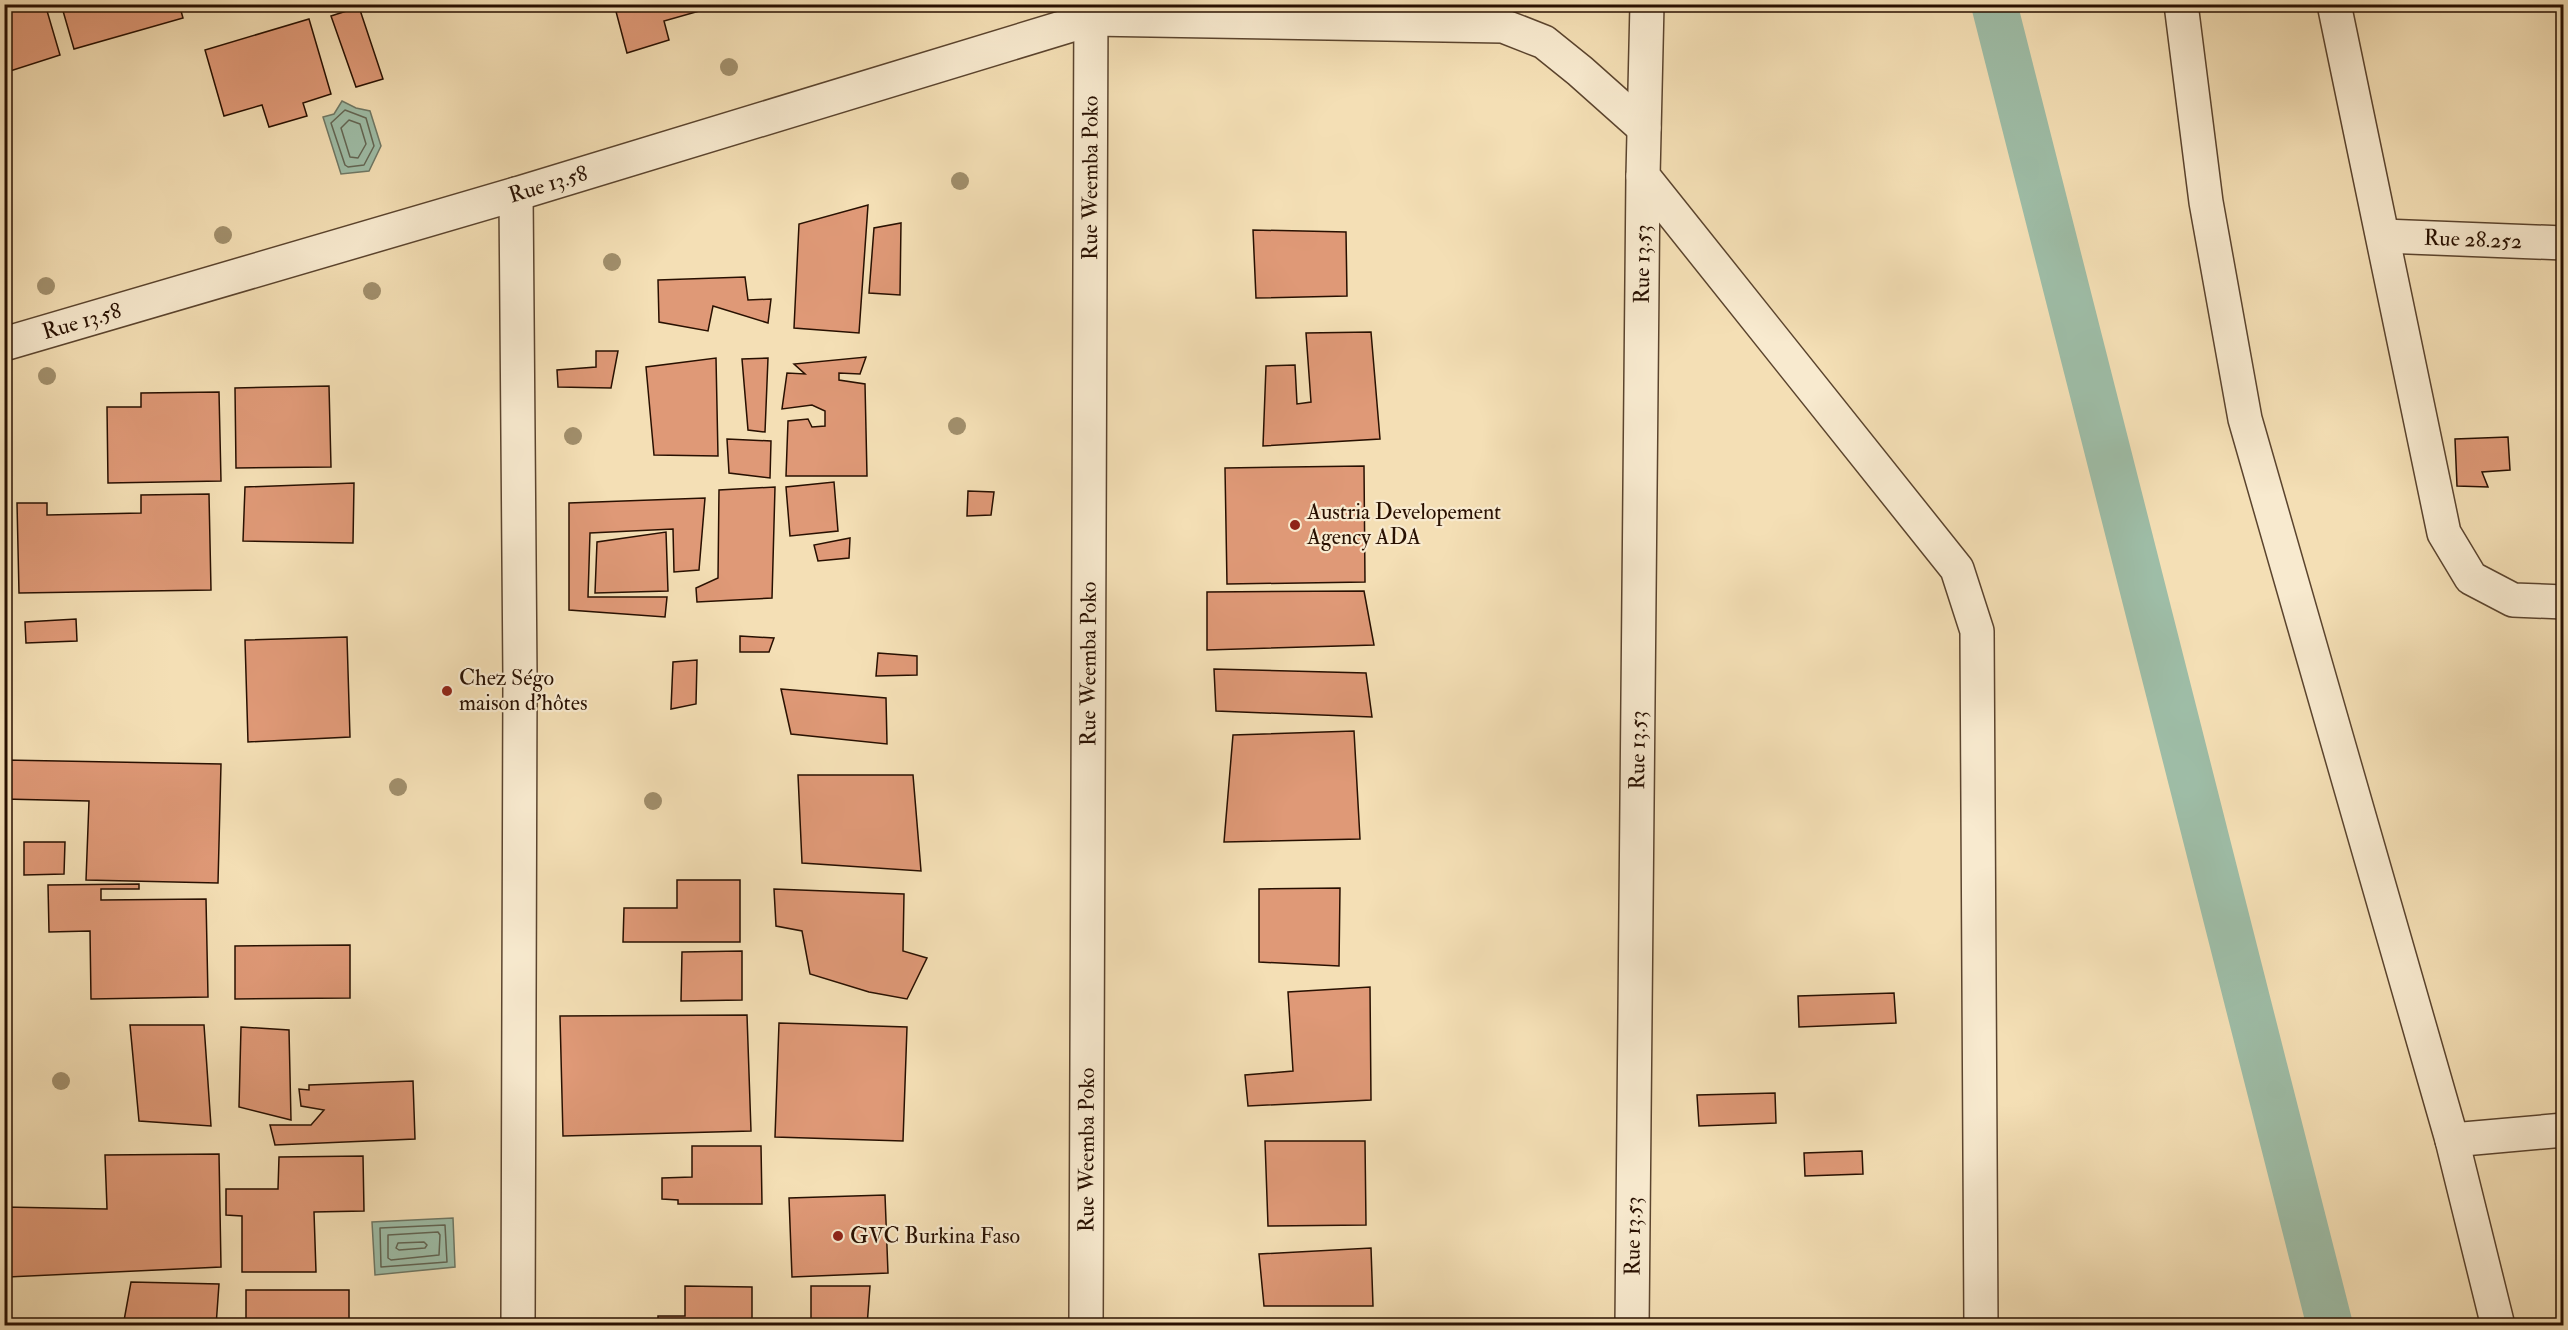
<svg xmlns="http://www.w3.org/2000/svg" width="2568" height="1330" font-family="'IM FELL Double Pica',serif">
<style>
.water{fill:#9ebda7;stroke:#6f7865;stroke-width:1.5}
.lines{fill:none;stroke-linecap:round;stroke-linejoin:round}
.shore{stroke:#636654;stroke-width:1.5}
.canal{stroke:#9ebda7;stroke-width:46}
.building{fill:#df9977;stroke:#281001;stroke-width:1.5}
.minor-casing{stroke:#5b442e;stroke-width:36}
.minor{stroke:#f8eacf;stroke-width:33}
.tree{fill:#a18f6c}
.poi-dot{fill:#8f2418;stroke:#f8eacf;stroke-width:2}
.labels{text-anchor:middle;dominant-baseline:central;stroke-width:4.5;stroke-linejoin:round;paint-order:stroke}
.street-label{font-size:22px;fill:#281001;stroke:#f8eacf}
.poi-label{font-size:22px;fill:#281001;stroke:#f8eacf;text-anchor:start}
</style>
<rect width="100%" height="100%" fill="#f4dfb5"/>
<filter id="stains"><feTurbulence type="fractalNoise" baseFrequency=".00333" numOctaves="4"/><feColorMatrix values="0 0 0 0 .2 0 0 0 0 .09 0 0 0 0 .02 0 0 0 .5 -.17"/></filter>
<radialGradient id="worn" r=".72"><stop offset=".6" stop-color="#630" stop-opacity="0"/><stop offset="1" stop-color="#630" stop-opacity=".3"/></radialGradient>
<g class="water">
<polygon points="342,101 356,108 370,111 381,146 369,171 341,174 323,117 334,114"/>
<polygon points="453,1218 455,1267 375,1275 372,1222"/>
</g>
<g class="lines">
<g class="shore">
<polygon points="345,110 366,118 374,146 364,165 348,167 345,165 331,123"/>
<polygon points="349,120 360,124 366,144 358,158 350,157 341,128"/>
<polygon points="445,1225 447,1262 381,1267 380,1228"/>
<polygon points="438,1232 440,1235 439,1255 391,1260 388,1258 388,1235"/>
<polygon points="424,1242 427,1245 425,1248 399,1250 396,1248 398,1243"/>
</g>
<polyline class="canal" points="1994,4 2330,1326"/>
</g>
<g class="building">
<polygon points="4,4 45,4 60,55 4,73"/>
<polygon points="61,4 179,4 183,18 74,49"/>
<polygon points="614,4 724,4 664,21 669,40 627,53"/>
<polygon points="359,7 383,79 356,87 331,16"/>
<polygon points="309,19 331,94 303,103 307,116 269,127 262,105 224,116 205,50"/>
<polygon points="868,205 859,333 794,328 799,224"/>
<polygon points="901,223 900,295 869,293 874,228"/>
<polygon points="1253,230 1346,232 1347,296 1256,298"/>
<polygon points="745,277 748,300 771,299 768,323 713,306 708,331 659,322 658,280"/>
<polygon points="1371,332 1380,439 1263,446 1266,366 1295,365 1297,404 1311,402 1306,333"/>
<polygon points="596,351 618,351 611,388 558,387 557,370 596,367"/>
<polygon points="866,357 860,374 839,373 839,380 865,384 867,476 786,476 788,421 808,419 812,427 825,426 825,411 812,405 782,409 787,373 805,374 794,364"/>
<polygon points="716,358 718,456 654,455 646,367"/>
<polygon points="768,358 765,432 748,430 742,359"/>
<polygon points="329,386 331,467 236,468 235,388"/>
<polygon points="219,392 221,481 108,483 107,407 141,407 141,393"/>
<polygon points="2508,437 2510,470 2482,472 2488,487 2457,486 2455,439"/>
<polygon points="727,439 771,441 770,478 729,473"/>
<polygon points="1364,466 1365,582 1227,584 1225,468"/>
<polygon points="834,482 838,531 790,536 786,487"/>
<polygon points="354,483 353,543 243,541 245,487"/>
<polygon points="775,487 772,598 697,602 696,588 718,578 719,490"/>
<polygon points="968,491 994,492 991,515 967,516"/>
<polygon points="209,494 211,590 19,593 17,503 47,503 47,515 141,513 141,495"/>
<polygon points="705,498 699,570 674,572 673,529 590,533 588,597 667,597 665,617 569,610 569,503"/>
<polygon points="666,532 668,591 595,593 597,542"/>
<polygon points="850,538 849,558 818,561 814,545"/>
<polygon points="1364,591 1374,645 1207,650 1207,592"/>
<polygon points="76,619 77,641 26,643 25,622"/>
<polygon points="740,636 774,638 769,652 740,652"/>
<polygon points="347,637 350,737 248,742 245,640"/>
<polygon points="878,653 917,656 917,675 876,676"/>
<polygon points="697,660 696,704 671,709 673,662"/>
<polygon points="1214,669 1366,673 1372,717 1216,711"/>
<polygon points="781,689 886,698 887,744 791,734"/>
<polygon points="1354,731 1360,839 1224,842 1233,735"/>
<polygon points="4,760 221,764 218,883 86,880 89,801 4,799"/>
<polygon points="798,775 913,775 921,871 802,863"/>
<polygon points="24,842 65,842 64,874 24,875"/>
<polygon points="677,880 740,880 740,942 623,942 624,908 677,908"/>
<polygon points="139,884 139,889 101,889 101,900 206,899 208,997 91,999 90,931 49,932 48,885"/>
<polygon points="1340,888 1339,966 1259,962 1259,889"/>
<polygon points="774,889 904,894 903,951 927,958 907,999 869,992 810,974 802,931 776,926"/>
<polygon points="350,945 350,998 235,999 235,946"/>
<polygon points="742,951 742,1000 681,1001 682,952"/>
<polygon points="1370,987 1371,1100 1248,1106 1245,1075 1293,1071 1288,992"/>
<polygon points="1894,993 1896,1023 1799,1027 1798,996"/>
<polygon points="747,1015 751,1131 563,1136 560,1016"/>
<polygon points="779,1023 907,1027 903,1141 775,1137"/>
<polygon points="130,1025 204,1025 211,1126 139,1121"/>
<polygon points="241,1027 289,1030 291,1120 239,1107"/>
<polygon points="413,1081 415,1139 275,1145 270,1125 311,1125 324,1110 301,1106 299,1089 309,1090 309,1085"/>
<polygon points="1775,1093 1776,1123 1699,1126 1697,1095"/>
<polygon points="1265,1141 1365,1141 1366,1225 1268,1226"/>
<polygon points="692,1146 761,1146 762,1204 678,1204 678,1200 662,1199 662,1178 692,1177"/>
<polygon points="1862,1151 1863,1174 1805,1176 1804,1153"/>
<polygon points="219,1154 221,1267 8,1277 4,1207 107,1209 105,1155"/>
<polygon points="363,1156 364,1211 314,1212 316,1272 242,1272 242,1216 226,1215 226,1189 278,1189 279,1157"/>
<polygon points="885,1195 888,1273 792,1277 789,1198"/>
<polygon points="1371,1248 1373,1306 1264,1306 1259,1254"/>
<polygon points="131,1282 219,1284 216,1326 123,1326"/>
<polygon points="685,1286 752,1287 752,1326 658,1326 658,1316 685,1316"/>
<polygon points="811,1286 870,1286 867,1326 811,1326"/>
<rect x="246" y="1290" width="103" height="36"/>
</g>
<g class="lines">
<defs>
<g id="minor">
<polyline points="1647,4 1643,176 1957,569 1977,631 1981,1326"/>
<polyline points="2181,4 2206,202 2245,419 2452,1140 2498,1326"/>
<polyline points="2334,4 2444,533 2471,578 2513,600 2564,602"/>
<polyline points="516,194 520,679 518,1326"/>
<path id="s1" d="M 2383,236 L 2564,243"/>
<path id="s2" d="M 4,344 L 516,194 L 1091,19 L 1503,26 L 1544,42 L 1580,71 L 1644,128"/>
<polyline points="2452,1140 2564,1130"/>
<path id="s3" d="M 1086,1326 L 1091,4"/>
<path id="s4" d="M 1632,1326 L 1643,176"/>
</g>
</defs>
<use href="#minor" class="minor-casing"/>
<use href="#minor" class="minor"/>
</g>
<g class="tree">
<circle cx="729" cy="67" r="9"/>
<circle cx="960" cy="181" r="9"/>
<circle cx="223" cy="235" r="9"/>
<circle cx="612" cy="262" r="9"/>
<circle cx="46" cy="286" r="9"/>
<circle cx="372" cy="291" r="9"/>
<circle cx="47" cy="376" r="9"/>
<circle cx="957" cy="426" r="9"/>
<circle cx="573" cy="436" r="9"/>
<circle cx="398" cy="787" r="9"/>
<circle cx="653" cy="801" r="9"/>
<circle cx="61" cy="1081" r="9"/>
</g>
<g class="poi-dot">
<circle cx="1295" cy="525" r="6"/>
<circle cx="447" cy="691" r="6"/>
<circle cx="838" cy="1236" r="6"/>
</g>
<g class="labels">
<g class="street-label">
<text stroke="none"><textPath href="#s3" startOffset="1148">Rue Weemba Poko</textPath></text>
<text stroke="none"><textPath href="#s2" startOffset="567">Rue 13.58</textPath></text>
<text stroke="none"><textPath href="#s1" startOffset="90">Rue 28.252</textPath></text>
<text stroke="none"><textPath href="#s4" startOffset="1062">Rue 13.53</textPath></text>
<text stroke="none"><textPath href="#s2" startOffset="81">Rue 13.58</textPath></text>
<text stroke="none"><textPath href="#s3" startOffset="662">Rue Weemba Poko</textPath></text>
<text stroke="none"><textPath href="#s4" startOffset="576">Rue 13.53</textPath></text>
<text stroke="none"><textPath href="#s3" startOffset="176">Rue Weemba Poko</textPath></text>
<text stroke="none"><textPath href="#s4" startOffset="90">Rue 13.53</textPath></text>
</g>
<g class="poi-label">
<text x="1307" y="512">Austria Developement<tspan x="1307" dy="25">Agency ADA</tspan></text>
<text x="459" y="678">Chez Ségo<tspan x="459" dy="25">maison d'hôtes</tspan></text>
<text x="850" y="1236">GVC Burkina Faso</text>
</g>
</g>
<rect width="2568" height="1330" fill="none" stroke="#f4dfb5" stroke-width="24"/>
<rect x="6" y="6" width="2556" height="1318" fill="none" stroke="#281001" stroke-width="3"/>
<rect x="12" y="12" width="2544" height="1306" fill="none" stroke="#281001" stroke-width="1.5"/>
<rect width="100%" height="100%" filter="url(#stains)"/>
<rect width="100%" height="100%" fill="url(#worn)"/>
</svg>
